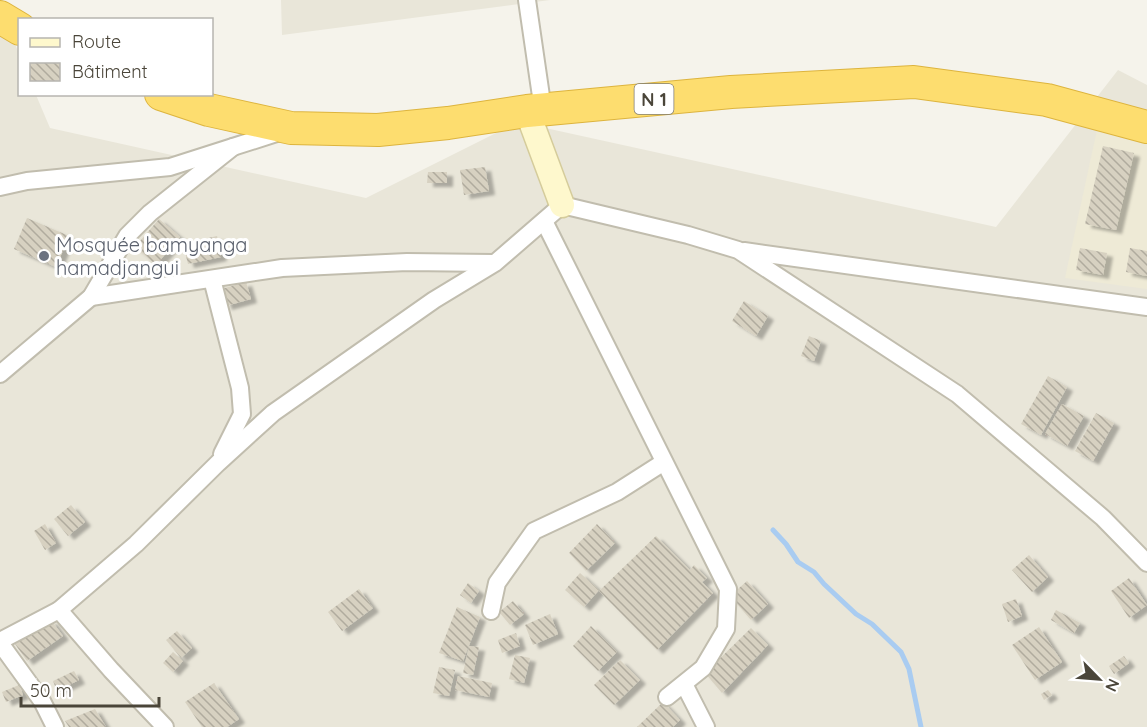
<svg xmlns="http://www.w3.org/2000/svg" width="1147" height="727" font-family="Quicksand,sans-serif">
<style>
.residential{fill:#e9e6d9}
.education{fill:#eeead6}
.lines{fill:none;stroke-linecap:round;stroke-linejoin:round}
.stream{stroke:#a9ccf1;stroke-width:5}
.building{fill:url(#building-back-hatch);filter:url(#shadow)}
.street-casing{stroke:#c1bdae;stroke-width:20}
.secondary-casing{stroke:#d5cc9b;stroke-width:27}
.highway-casing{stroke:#ddb43e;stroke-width:34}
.street{stroke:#fff;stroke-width:16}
.secondary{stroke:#fef8cd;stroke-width:24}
.highway{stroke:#fddd6f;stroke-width:32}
.worship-dot{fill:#6b7280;stroke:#fff;stroke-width:2}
.labels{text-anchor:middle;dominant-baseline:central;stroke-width:6;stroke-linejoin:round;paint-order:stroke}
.shield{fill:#fff;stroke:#807d74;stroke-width:1.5}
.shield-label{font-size:18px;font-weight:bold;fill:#4a4539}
.worship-label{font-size:20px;fill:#5b616d;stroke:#fff;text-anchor:start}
</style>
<defs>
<pattern id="building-back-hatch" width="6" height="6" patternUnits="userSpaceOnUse" patternTransform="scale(1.5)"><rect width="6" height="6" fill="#d7d1c1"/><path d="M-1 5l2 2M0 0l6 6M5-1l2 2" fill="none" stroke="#b0ab9e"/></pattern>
<filter id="shadow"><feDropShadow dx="6" dy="4" stdDeviation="1.5" flood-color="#0004"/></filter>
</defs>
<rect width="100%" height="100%" fill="#f5f3eb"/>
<g class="residential">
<polygon points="281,0 550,0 282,35"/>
<polygon points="0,6 19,54 20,94 36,95 50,128 366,198 518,122 996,227 1118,70 1147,85 1147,727 0,727"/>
</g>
<polygon class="education" points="1098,125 1147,144 1147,289 1065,278"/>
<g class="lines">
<polyline class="stream" points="773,530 786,544 798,562 814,572 824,584 856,614 872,624 901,652 909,669 921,727"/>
</g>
<g class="building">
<polygon points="1103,146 1134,153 1116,230 1085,224"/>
<polygon points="485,167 489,191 464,195 460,170"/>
<polygon points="428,172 447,172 447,183 427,183"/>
<polygon points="27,218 69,236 56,267 14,249"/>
<polygon points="159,219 180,237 156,265 135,247"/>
<polygon points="217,236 221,257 188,264 183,244"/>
<polygon points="1080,248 1107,253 1103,275 1076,270"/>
<polygon points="1130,248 1147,251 1147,276 1126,272"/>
<polygon points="246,282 251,299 226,306 221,289"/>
<polygon points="744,301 768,316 756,336 732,321"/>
<polygon points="809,336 821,341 814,361 801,356"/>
<polygon points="1048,376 1067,387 1041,435 1021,424"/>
<polygon points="1062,404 1084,416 1067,446 1045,434"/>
<polygon points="1096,413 1114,423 1093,461 1075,451"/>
<polygon points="71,505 85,522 68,536 54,519"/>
<polygon points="45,524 56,543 45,550 34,531"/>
<polygon points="597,524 615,543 586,571 569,553"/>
<polygon points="656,536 690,570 694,565 707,578 702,582 713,593 657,650 599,591"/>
<polygon points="1029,555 1048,577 1032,592 1012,570"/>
<polygon points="580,573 599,590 584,607 565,590"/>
<polygon points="1129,578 1147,605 1129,618 1111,591"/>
<polygon points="747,581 768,604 751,620 730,596"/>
<polygon points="468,583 479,591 471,603 460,595"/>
<polygon points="359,589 373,608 342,631 328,612"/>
<polygon points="1016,599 1022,616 1008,622 1002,604"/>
<polygon points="513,601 524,614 510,625 499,612"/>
<polygon points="457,607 480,617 463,661 439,653"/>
<polygon points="1056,610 1080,623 1074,633 1051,620"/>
<polygon points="550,614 558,634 533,645 525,625"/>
<polygon points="51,620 63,636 27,661 15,644"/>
<polygon points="591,626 617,652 598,671 573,646"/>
<polygon points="1039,627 1062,662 1035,680 1012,645"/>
<polygon points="751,628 768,645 722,693 705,673"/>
<polygon points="177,631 192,648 181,658 166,640"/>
<polygon points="516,633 520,646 502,653 498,640"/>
<polygon points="469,646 479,647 473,675 463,673"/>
<polygon points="173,652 183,661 173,672 163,663"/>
<polygon points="515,655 530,658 524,683 509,679"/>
<polygon points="1124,656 1129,663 1114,674 1109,666"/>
<polygon points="620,660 640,680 614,705 594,685"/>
<polygon points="439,667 455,670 449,696 433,693"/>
<polygon points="74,671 79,680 57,691 53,681"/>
<polygon points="458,676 492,683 489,697 455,690"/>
<polygon points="214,683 239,719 227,727 202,727 185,702"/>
<polygon points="19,685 23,695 6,702 2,692"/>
<polygon points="1048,690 1052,695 1044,700 1041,694"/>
<polygon points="663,702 680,720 673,727 637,727"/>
<polygon points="95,709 106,727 69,727 65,721"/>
</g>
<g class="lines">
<defs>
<g id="street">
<polyline points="527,0 543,110"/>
<polyline points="0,187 27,181 170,167 283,131"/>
<polyline points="544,221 728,589 726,629 703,668 667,697"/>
<polyline points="744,251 1147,307"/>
<polyline points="212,279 240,388 242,414 222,454"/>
<polyline points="91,297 282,268 407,262 493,263"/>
<polyline points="0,374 91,297 127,236 150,213 233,147"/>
<polyline points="59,610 111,670 165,727"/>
<polyline points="491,611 497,583 534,531 617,492 664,462"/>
<polyline points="0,641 59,610 136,544 218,463 273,413 434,300 495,263 562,205 688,235 738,250 957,394 1103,518 1147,563"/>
<polyline points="0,643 42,701 55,727"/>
<polyline points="684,684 706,727"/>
</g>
<polyline id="secondary" points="527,111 562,205"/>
<g id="highway">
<polyline points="0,17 20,29"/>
<polyline points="161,94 209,110 291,128 378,130 448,123 527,111 731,92 914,82 1047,100 1147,127"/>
</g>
</defs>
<use href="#street" class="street-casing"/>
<use href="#secondary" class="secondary-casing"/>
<use href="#highway" class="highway-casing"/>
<use href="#street" class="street"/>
<use href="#secondary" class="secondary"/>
<use href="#highway" class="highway"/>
</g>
<circle class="worship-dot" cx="44" cy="256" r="6"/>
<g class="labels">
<rect class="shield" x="634.5" y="84" width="39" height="30" rx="4.5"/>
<g class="shield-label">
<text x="654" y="99">N 1</text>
</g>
<g class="worship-label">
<text x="56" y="244">Mosquée bamyanga<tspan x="56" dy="23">hamadjangui</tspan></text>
</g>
</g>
<rect x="18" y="18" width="195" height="78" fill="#ffffff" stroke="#b7b5b0" stroke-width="1.5"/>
<rect x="30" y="38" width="30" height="9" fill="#fef8cd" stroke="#b7b5b0" stroke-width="1.5"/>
<text x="72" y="48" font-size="18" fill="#4a4539">Route</text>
<rect x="30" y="63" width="30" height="18" fill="url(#building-back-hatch)" stroke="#b7b5b0" stroke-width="1.5"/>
<text x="72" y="78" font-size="18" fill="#4a4539">Bâtiment</text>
<g transform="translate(1099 679) rotate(115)" stroke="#ffffff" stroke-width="4.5" paint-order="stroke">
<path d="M0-4.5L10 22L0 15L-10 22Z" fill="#4a4539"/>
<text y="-9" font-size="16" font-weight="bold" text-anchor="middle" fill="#4a4539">N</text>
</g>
<path d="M21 697v9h138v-9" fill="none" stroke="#4a4539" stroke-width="3"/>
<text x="30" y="697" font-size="18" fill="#4a4539" stroke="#ffffff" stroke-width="4.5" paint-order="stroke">50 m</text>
</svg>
